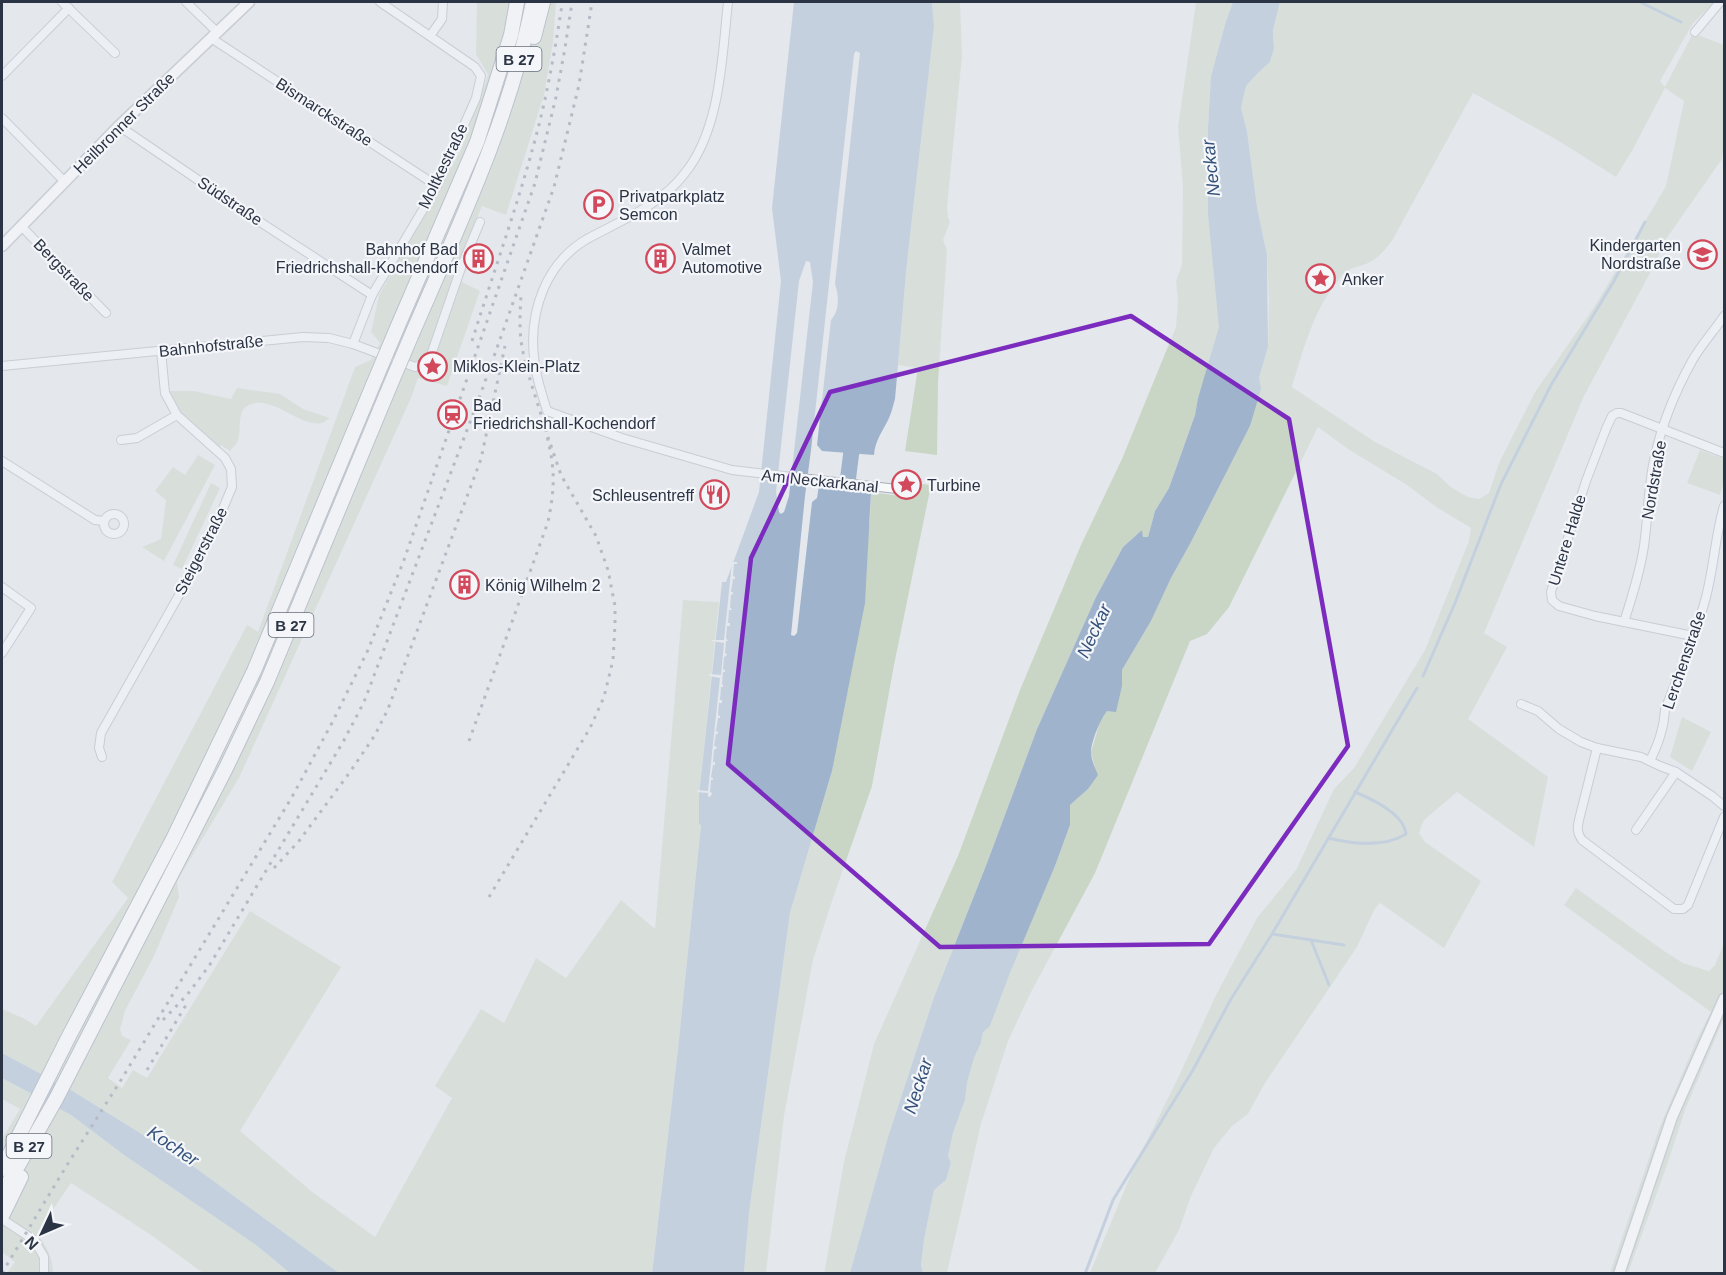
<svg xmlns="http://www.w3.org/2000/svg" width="1726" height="1275" font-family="Helvetica,sans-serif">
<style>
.green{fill:#c9d6c5;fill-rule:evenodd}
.water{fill:#9fb4cc;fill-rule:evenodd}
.pier{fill:#e4e7ec}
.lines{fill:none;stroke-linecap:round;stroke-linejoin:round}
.stream{stroke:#9fb4cc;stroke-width:3}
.river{stroke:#9fb4cc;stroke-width:16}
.street-casing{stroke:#a9aeb7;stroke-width:10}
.secondary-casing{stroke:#a9aeb7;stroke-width:13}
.highway-casing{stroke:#8b94a3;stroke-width:16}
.street{stroke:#f7f8fa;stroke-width:8}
.secondary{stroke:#fff;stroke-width:10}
.highway{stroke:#fff;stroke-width:14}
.rail{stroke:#7d8696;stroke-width:3;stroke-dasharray:3 6;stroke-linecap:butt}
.highway-bridge-casing{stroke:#8b94a3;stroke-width:16;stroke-linecap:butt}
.highway-bridge{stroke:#fff;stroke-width:14}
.marked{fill:none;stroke:#7b2cbf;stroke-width:4.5;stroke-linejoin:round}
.labels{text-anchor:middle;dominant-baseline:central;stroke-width:4.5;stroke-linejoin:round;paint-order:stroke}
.shield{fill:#f4f6f9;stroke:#676e7b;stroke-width:1.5}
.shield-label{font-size:15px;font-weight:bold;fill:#2b3445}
.street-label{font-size:16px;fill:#2b3445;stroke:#f4f6f9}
.poi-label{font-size:16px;fill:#2b3445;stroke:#f4f6f9;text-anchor:start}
.water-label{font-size:18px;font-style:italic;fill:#34527a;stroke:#f4f6f9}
</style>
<rect width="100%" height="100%" fill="#e4e7ec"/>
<g class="green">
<polygon points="477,2 556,2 553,42 544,95 506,215 482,206 452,277 480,291 447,386 418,378 411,398 239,778 177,881 179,897 154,956 125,1011 120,1029 122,1036 131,1040 108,1078 122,1088 133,1070 147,1078 250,911 341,967 240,1131 311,1191 375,1237 452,1098 435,1086 481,1009 504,1023 536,958 566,978 621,900 655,929 683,600 719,602 699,795 699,824 701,824 678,1049 652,1273 339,1273 193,1166 71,1090 2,1053 2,1009 25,1019 36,1026 128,898 112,882 247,625 258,632 355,367 371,360 380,343 371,332 379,295 460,152 488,75 476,54"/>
<polygon points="932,2 960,2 962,56 947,207 948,217 950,222 943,240 947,250 938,382 937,455 905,451 918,368 898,365 907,262 934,27"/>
<polygon points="1196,2 1233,2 1226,21 1211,76 1208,128 1208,215 1220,327 1198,398 1195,415 1169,488 1155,511 1148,537 1143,538 1142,530 1123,547 1096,597 1037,729 987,863 934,997 888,1137 850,1273 824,1274 844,1162 874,1044 958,856 1020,690 1081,545 1122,459 1176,327 1178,301 1176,281 1182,265 1183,187 1178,127"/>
<path d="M 1280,2 L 1715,2 L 1693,23 L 1660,81 L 1665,87 L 1693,33 L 1724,45 L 1724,143 L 1722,159 L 1664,242 L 1656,262 L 1584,396 L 1484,633 L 1507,647 L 1468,719 L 1548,777 L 1534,847 L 1457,792 L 1424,820 L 1419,833 L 1425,842 L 1481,881 L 1444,948 L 1380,903 L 1374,910 L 1357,947 L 1265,1083 L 1248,1114 L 1232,1126 L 1214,1148 L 1191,1196 L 1179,1230 L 1155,1273 L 1090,1273 L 1134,1167 L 1178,1078 L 1216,995 L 1257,918 L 1296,870 L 1334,789 L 1354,768 L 1425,650 L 1469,541 L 1471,528 L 1436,507 L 1407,485 L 1348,449 L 1318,427 L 1229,607 L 1207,634 L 1190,641 L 1095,873 L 1030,994 L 1008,1041 L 981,1124 L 947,1273 L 923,1273 L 921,1265 L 924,1240 L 934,1190 L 946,1180 L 951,1163 L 948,1156 L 953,1133 L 965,1100 L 967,1083 L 974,1058 L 981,1043 L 983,1032 L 990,1025 L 1010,973 L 1055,866 L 1070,825 L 1070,805 L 1088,789 L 1097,775 L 1091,752 L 1101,718 L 1122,686 L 1122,670 L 1151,621 L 1171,578 L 1190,544 L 1250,426 L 1259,378 L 1268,347 L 1269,300 L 1267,255 L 1257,207 L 1247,131 L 1241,108 L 1246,86 L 1259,72 L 1270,62 L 1274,49 L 1273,30 ZM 1665,88 L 1684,101 L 1666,186 L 1595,306 L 1535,392 L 1499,463 L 1489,493 L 1479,499 L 1468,497 L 1452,488 L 1437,474 L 1375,442 L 1292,387 C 1303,351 1312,315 1335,284 C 1338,281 1341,276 1344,273 C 1350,268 1358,267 1366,264 C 1378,259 1385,250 1393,239 L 1473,93 L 1559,141 L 1616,177 L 1633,149 Z"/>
<path d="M 237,388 L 280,394 L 303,409 L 330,418 C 327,419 325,422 322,423 C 300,428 272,394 249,405 C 236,411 242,429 238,440 C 237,444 232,448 230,451 L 221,445 L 218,450 L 179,413 L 167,391 L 194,391 L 231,399 Z"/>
<polygon points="1700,450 1724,459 1724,482 1720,495 1687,483"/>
<polygon points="198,455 215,465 164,561 142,547 161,539 166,500 155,491 173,467 185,475"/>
<polygon points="901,482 931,485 894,665 872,786 831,904 813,960 784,1116 766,1273 744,1274 749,1213 790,913 832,771 870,519 871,492 900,496"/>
<polygon points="211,483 220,488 182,569 173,565"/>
<polygon points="1682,717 1711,732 1692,771 1670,757"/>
<polygon points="1576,888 1664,951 1683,963 1709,971 1715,965 1724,943 1724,1018 1685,1110 1667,1165 1628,1273 1610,1273 1659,1129 1697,1039 1711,1012 1564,905"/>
<path d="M 2,1078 L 71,1115 L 124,1155 L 256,1245 L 290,1273 L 203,1273 L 151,1235 L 71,1183 L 37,1233 C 46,1246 53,1257 53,1273 L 7,1273 L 15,1262 L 3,1253 L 2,1254 L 2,1139 L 20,1109 L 2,1099 Z"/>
</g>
<g class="water">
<path d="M 794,2 L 932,2 L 934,27 L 907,262 L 895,399 C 893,405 892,412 889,418 C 883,431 875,440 874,455 L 822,451 L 817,445 L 831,320 C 840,310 839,296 835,284 L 860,53 L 856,51 L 854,54 L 811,450 L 805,496 L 791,635 L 794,636 L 797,633 L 812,502 L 817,498 L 819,485 L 871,492 L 865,603 L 832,771 L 790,913 L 749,1213 L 744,1273 L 652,1274 L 678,1049 L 701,825 L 699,824 L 699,795 L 722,582 L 726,582 L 759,492 L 781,281 L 772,208 ZM 806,261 L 810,262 L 813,282 L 789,496 L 784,512 L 781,514 L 779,512 L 776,492 L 799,281 Z"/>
<path d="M 1233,2 L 1280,2 L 1273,30 L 1274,49 L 1270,62 L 1259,72 L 1246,86 L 1241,108 L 1247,131 L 1257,207 L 1267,255 L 1268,347 L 1259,378 L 1261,389 L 1250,426 L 1190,544 L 1171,578 L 1151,621 L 1122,670 L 1122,686 L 1116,712 L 1107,711 C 1100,720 1092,740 1091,751 C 1091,759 1095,768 1098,775 L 1088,789 L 1070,805 L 1070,825 L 1055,866 L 1010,973 L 990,1026 L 983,1032 L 981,1043 L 974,1058 L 967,1083 L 965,1100 L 953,1133 L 948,1156 L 951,1163 L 946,1180 L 934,1190 L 924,1240 L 921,1265 L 923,1273 L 850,1273 L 888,1137 L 934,997 L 987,863 L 1037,729 L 1096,597 L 1123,547 L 1142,530 L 1143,537 L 1148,537 L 1155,511 L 1169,488 L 1195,415 L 1198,398 L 1219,327 L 1208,215 L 1208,128 L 1211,76 L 1226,21 Z"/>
<polygon points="2,1053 71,1090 193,1166 339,1273 290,1273 256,1245 124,1155 71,1115 2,1078"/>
</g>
<polygon class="pier" points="732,562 737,562 737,564 734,564 733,576 735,577 735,579 733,579 731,592 733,592 733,594 731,595 730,607 732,610 729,610 728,623 730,623 730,626 727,626 726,638 728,641 726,641 725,653 727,654 726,656 724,657 723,669 725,670 725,672 723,672 722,684 723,685 723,687 721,687 720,700 722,700 722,703 719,703 718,715 720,716 720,718 718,718 716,731 718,732 718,734 716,734 714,746 717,747 716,749 714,750 713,762 715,762 715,765 713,765 711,777 713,778 713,780 711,780 710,792 712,793 711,796 709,797 708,796 708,793 697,792 697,790 708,791 720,678 709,676 709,674 721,675 724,643 712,641 712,640 724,640"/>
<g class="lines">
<g class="stream">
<polyline points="1640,2 1681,22"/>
<polyline points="1423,676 1455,603 1501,484 1551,385 1614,281 1645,222"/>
<path d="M 1328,838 C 1353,844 1383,848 1406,834 C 1404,814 1372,799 1355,792"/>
<polyline points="1272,934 1344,945"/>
<polyline points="1311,940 1329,985"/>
<polyline points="1085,1274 1113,1200 1193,1070 1231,999 1272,934 1417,688"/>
</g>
<polyline class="river" points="844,510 854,431"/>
<defs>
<g id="street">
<polyline points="62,2 115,53"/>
<polyline points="186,2 217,32"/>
<path d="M 728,2 C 722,56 721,128 685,173 C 661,205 622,220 587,239 C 546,263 529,311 534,357 C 535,376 542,393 547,411 L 622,438 L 732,470 L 897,489"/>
<polyline points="1695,32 1720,2"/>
<polyline points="430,36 442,19 443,2"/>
<polyline points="211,38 437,186"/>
<polyline points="2,76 69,8"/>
<polyline points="2,118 65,182"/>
<polyline points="119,126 248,214 372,295"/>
<polyline points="22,227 106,313"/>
<polyline points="353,344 372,295 437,186 476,98 481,76 475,67 380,2"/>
<polyline points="2,366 303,337 329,338 353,344 415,367 425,363 431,355 462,265 480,222"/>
<polyline points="121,440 137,438 177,415"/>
<polyline points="2,461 95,520 104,521"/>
<circle cx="114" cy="524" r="10"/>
<polyline points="2,587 31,608 2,653"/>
<path d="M 1624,622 C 1632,597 1640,572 1644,546 C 1648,517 1648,488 1654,460 C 1661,427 1676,390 1692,361 C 1701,345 1714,331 1724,316"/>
<polyline points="1693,636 1595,616 1559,606 1552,600 1551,592 1586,481 1606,429 1612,416 1617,413 1621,413 1724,453"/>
<polyline points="1521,704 1538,711 1559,729 1581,742 1597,748 1641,757 1660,766 1676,772 1712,796 1724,806"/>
<path d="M 1597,748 L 1579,820 C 1577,828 1577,833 1582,840 L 1674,909 L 1683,909 L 1688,905 L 1724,817"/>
<polyline points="102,757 99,748 101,733 187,581 219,518 232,487 231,469 225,458 177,415 165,393 161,351"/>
<path d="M 1650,761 C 1658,744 1664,729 1665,710 C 1679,673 1696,635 1706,597 C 1714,567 1715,536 1724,506"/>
<polyline points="1636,830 1676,772"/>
<polyline points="2,1219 34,1240 44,1257 44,1274"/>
</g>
<g id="secondary">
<polyline points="2,246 119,126 249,2"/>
<polyline points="1619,1274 1672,1117 1724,999"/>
</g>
<g id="highway">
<polyline points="534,37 543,2"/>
<polyline points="397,328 477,142 511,35 517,2"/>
<path d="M 412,334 C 459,225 510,119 533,2"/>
<polyline points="2,1169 69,1036 173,839 254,671 373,385"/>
<polyline points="2,1194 56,1099 226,768 267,682 387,393"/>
<polyline points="2,1216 21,1177"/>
</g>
</defs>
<use href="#street" class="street-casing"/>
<use href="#secondary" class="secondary-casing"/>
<use href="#highway" class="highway-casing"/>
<use href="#street" class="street"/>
<use href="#secondary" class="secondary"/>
<use href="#highway" class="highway"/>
<g class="rail">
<path d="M 472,341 C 493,274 517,207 535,140 C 547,96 555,50 562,5"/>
<path d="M 469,741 L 548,522 C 552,502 555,483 552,462 C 547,422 529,386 522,347 C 519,330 520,313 521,296"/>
<polyline points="274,868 299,841 350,772 375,735 388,709 481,459 505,346"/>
<polyline points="489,897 590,728 604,697 613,660 615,624 615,606 608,570 596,536 561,475 548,437"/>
<polyline points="163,1020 187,995 209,966 343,742 364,702 481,393 554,187 579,85 592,2"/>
<polyline points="147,1070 186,1005"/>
<polyline points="2,1273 67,1165 121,1080 292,797 333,721 368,650 404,560 535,183 556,97 565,48 572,2"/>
</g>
<defs>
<g id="highway-bridge">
<polyline points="373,385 397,328"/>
<polyline points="387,393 412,334"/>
</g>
</defs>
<use href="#highway-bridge" class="highway-bridge-casing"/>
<use href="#highway-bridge" class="highway-bridge"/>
</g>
<path d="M0 0H1726V1275H0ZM 1131,316 L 1289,419 L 1348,746 L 1209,944 L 940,947 L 728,764 L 751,558 L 830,392 Z" fill="#e4e7ec" fill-opacity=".55" fill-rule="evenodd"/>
<path class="marked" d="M 1131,316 L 1289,419 L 1348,746 L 1209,944 L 940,947 L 728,764 L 751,558 L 830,392 Z"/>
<defs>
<symbol id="parking-ring" viewBox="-11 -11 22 22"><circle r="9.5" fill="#f4f6f9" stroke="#d1495b" stroke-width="1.5"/><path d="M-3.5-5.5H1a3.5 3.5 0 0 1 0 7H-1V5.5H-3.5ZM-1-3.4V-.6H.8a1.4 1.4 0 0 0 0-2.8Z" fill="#d1495b"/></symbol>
<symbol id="school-ring" viewBox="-11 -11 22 22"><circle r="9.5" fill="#f4f6f9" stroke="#d1495b" stroke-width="1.5"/><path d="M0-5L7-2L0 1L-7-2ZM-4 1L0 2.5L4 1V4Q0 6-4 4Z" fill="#d1495b"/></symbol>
<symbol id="building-ring" viewBox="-11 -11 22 22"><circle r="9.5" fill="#f4f6f9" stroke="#d1495b" stroke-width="1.5"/><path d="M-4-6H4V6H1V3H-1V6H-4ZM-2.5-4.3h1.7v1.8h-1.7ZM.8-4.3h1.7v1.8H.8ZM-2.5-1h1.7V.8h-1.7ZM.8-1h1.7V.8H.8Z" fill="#d1495b"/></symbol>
<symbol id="sight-ring" viewBox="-11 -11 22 22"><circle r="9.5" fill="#f4f6f9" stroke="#d1495b" stroke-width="1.5"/><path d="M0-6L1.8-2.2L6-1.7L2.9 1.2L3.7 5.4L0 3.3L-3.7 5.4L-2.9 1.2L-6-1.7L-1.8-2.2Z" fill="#d1495b"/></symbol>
<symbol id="station-ring" viewBox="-11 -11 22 22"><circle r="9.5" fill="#f4f6f9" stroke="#d1495b" stroke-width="1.5"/><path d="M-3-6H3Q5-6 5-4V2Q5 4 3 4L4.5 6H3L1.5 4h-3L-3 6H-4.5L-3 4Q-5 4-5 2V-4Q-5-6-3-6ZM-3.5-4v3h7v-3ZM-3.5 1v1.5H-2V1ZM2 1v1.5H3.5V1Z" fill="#d1495b"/></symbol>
<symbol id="restaurant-ring" viewBox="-11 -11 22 22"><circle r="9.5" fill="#f4f6f9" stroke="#d1495b" stroke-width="1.5"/><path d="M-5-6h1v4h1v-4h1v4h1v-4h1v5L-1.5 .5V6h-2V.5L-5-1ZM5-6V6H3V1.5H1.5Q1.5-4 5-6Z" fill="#d1495b"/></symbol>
</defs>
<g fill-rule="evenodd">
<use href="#parking-ring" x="582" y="188" width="33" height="33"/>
<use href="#school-ring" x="1686" y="238" width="33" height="33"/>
<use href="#building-ring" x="462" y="242" width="33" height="33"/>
<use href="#building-ring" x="644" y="242" width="33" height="33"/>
<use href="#sight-ring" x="1304" y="262" width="33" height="33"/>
<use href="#sight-ring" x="416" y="350" width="33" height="33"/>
<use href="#station-ring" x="436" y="398" width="33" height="33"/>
<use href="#sight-ring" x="890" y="468" width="33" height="33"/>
<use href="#restaurant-ring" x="698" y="478" width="33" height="33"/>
<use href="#building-ring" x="448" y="568" width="33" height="33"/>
</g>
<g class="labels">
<g class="shield">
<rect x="496.5" y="47" width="45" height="24" rx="4.5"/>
<rect x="268.5" y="613" width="45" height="24" rx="4.5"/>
<rect x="6.5" y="1134" width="45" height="24" rx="4.5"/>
</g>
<g class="shield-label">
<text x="519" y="59">B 27</text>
<text x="291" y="625">B 27</text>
<text x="29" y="1146">B 27</text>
</g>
<g class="street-label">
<text transform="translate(324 112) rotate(33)">Bismarckstraße</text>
<text transform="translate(124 123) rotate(-45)">Heilbronner Straße</text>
<text transform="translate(443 166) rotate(-64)">Moltkestraße</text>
<text transform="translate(230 201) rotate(34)">Südstraße</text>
<text transform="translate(64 270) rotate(46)">Bergstraße</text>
<text transform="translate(211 346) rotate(-6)">Bahnhofstraße</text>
<text transform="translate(1654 480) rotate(-80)">Nordstraße</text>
<text transform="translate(820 481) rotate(6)">Am Neckarkanal</text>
<text transform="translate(1567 540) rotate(-73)">Untere Halde</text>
<text transform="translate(201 551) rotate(-63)">Steigerstraße</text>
<text transform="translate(1684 660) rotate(-71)">Lerchenstraße</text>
</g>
<g class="poi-label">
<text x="619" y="196">Privatparkplatz<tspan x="619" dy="18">Semcon</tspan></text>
<text x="1681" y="245" text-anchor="end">Kindergarten<tspan x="1681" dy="18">Nordstraße</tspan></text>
<text x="458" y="249" text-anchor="end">Bahnhof Bad<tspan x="458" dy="18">Friedrichshall-Kochendorf</tspan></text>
<text x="682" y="249">Valmet<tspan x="682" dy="18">Automotive</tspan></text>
<text x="1342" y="279">Anker</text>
<text x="453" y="366">Miklos-Klein-Platz</text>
<text x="473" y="405">Bad<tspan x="473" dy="18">Friedrichshall-Kochendorf</tspan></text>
<text x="927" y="485">Turbine</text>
<text x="694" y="495" text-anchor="end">Schleusentreff</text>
<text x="485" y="585">König Wilhelm 2</text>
</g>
<g class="water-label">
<text transform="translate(1211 168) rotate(-96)">Neckar</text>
<text transform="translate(1094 631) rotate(-65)">Neckar</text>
<text transform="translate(918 1086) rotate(-72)">Neckar</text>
<text transform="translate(173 1146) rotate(34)">Kocher</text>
</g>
</g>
<rect width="1726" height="1275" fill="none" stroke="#2b3445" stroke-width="6"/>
<g transform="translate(42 1233) rotate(226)" stroke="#f4f6f9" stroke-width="4.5" paint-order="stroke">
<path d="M0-4.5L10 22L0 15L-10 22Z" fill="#2b3445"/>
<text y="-9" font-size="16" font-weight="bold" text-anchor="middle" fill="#2b3445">N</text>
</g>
</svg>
